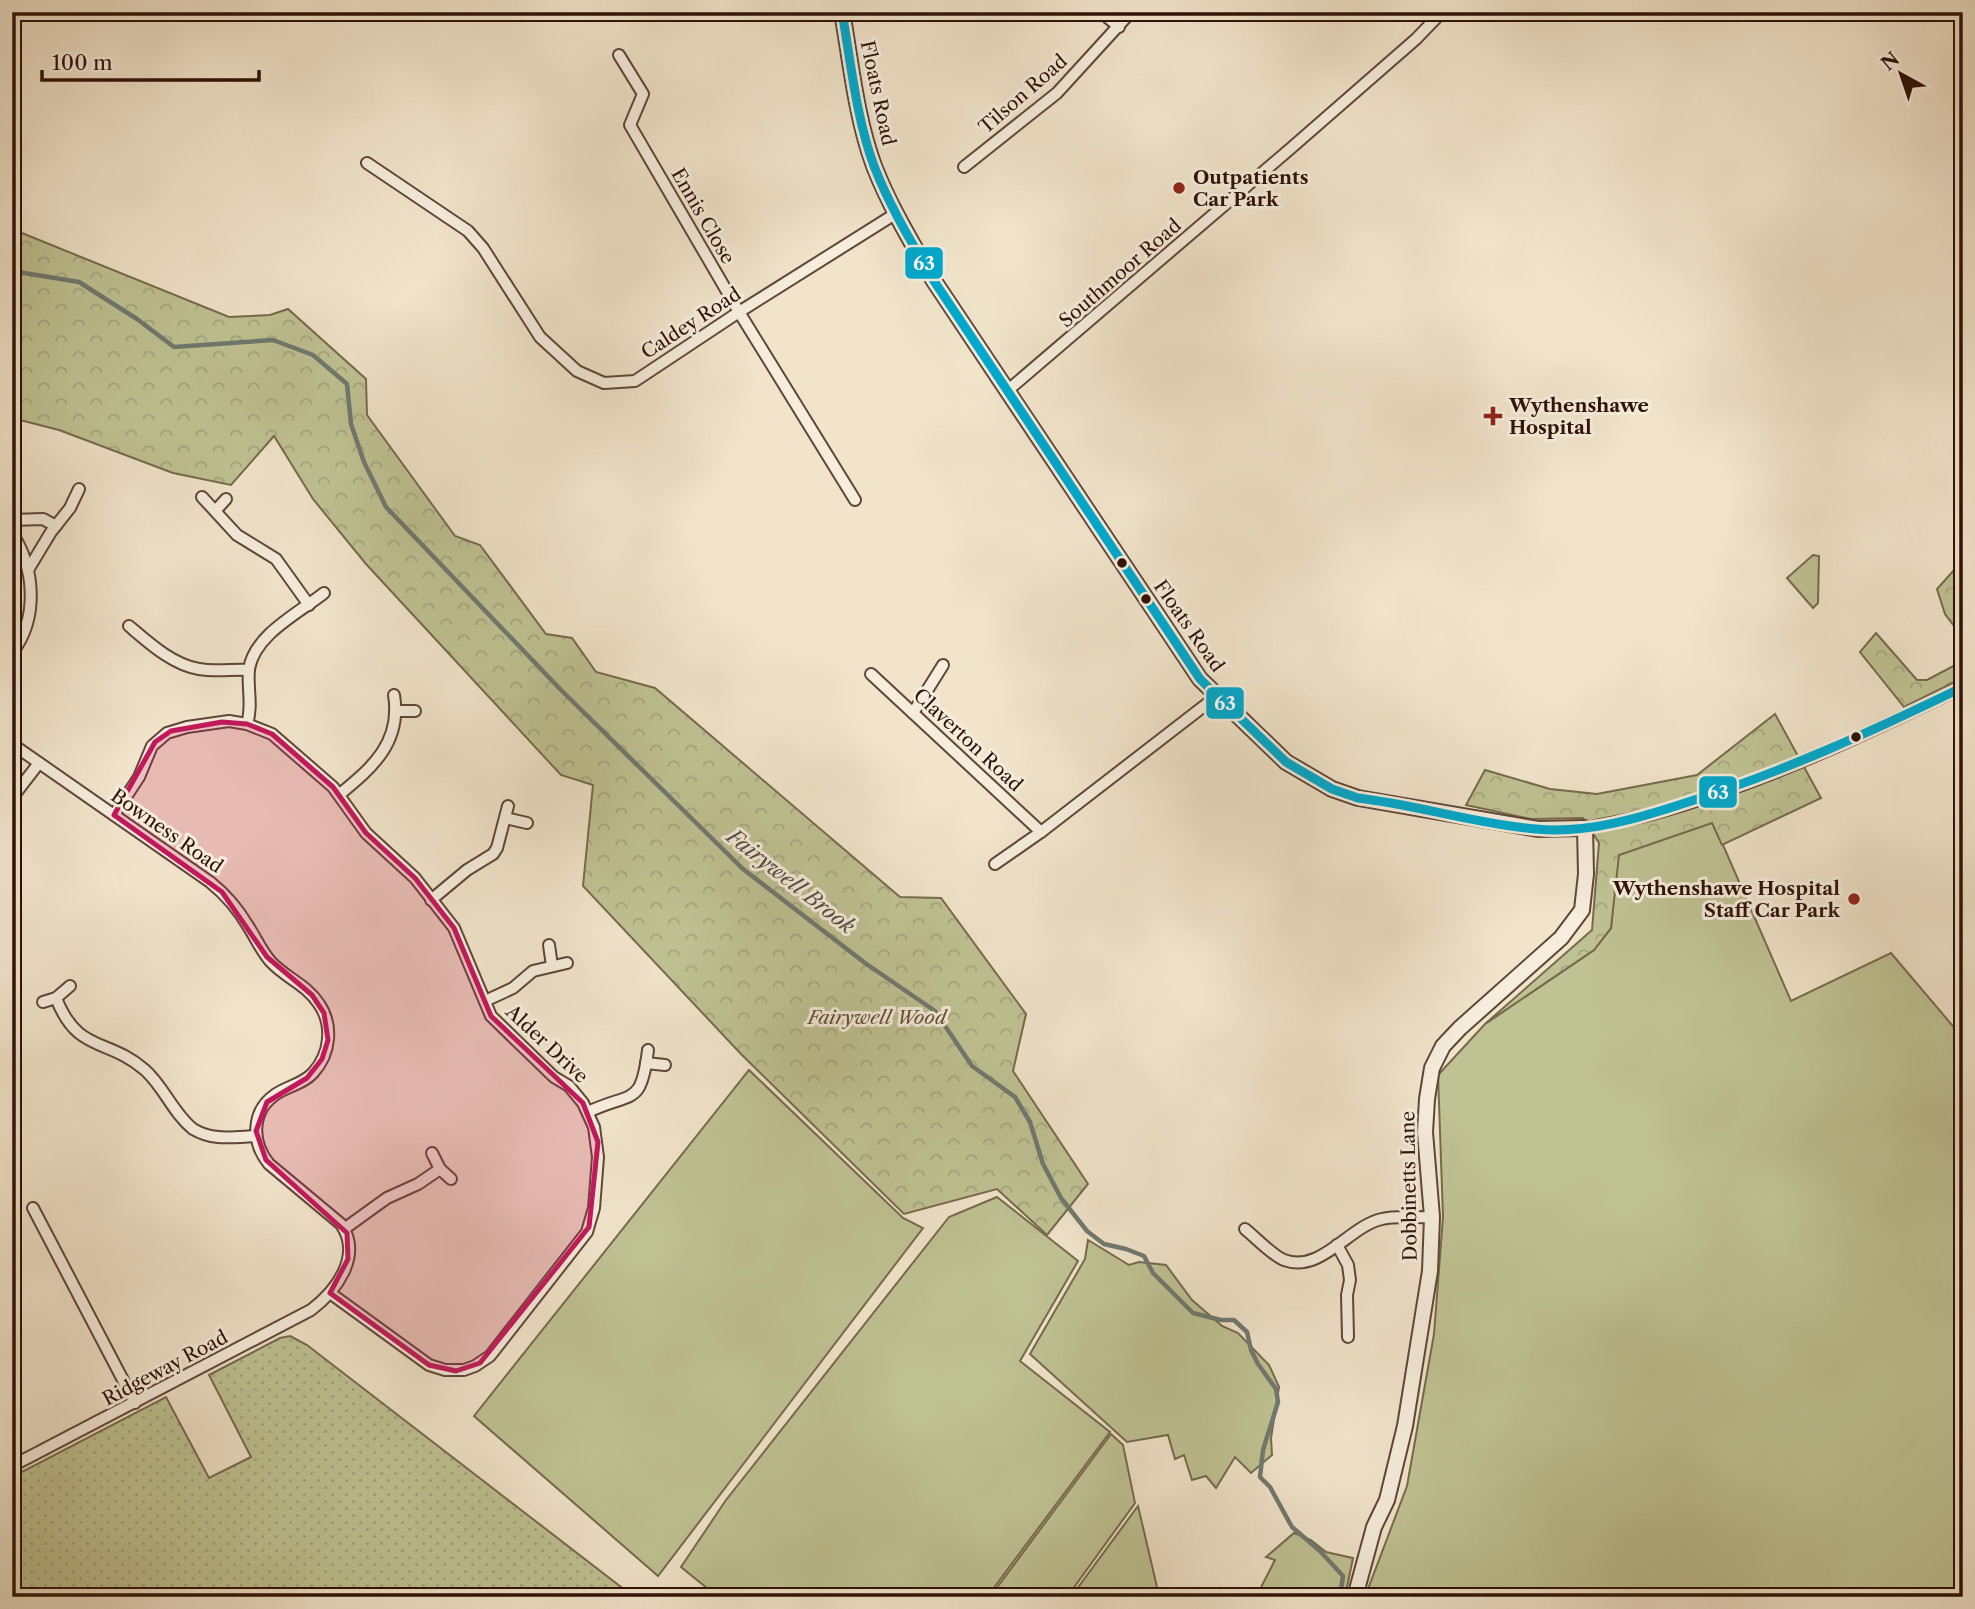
<svg xmlns="http://www.w3.org/2000/svg" width="1975" height="1609" font-family="'Libre Caslon Text',serif">
<style>
.grass{fill:#bfc293;stroke:#766a4c;stroke-width:2}
.forest{fill:url(#forest-crowns);stroke:#766a4c;stroke-width:2}
.park{fill:url(#park-dots);stroke:#766a4c;stroke-width:2}
.lines{fill:none;stroke-linecap:round;stroke-linejoin:round}
.stream{stroke:#6f7970;stroke-width:4.5}
.minor-casing{stroke:#5f4637;stroke-width:14}
.tertiary-casing{stroke:#5f4637;stroke-width:18}
.minor{stroke:#f6eddd;stroke-width:10}
.tertiary{stroke:#f6eddd;stroke-width:14}
.bus-1-casing{stroke:#f6eddd;stroke-width:14}
.bus-1{stroke:#00a9ce;stroke-width:9}
.marked{fill:#c2185b;fill-opacity:0.2;stroke:#c2185b;stroke-width:5;stroke-linejoin:round}
.poi-dot{fill:#8f2418;stroke:#f6eddd;stroke-width:2.5}
.bus-dot{fill:#2e1106;stroke:#f6eddd;stroke-width:2.5}
.labels{text-anchor:middle;dominant-baseline:central;stroke-width:6;stroke-linejoin:round;paint-order:stroke}
.street-label{font-size:19px;fill:#2e1106;stroke:#f6eddd}
.poi-label{font-size:19px;font-weight:bold;fill:#2e1106;stroke:#f6eddd;text-anchor:start}
.park-label{font-size:19px;font-style:italic;fill:#614f37;stroke:#f6eddd}
.water-label{font-size:21px;font-style:italic;fill:#544e44;stroke:#f6eddd}
.line-badge{stroke:#f6eddd;stroke-width:2.5}
.badge-label{font-size:19px;text-anchor:middle;font-weight:bold;fill:#fff}
</style>
<defs>
<pattern id="forest-crowns" width="20" height="18" patternUnits="userSpaceOnUse" patternTransform="scale(1.75)"><rect width="20" height="18" fill="#bfc293"/><path d="M2 6a3 3 0 1 1 6 0M12 15a3 3 0 1 1 6 0" fill="none" stroke="#a4a67d"/></pattern>
<pattern id="park-dots" width="8" height="8" patternUnits="userSpaceOnUse" patternTransform="scale(1.75)"><rect width="8" height="8" fill="#bfc293"/><path d="M2 2h.1M6 6h.1" fill="none" stroke="#a4a67d" stroke-width="1.8" stroke-linecap="round"/></pattern>
</defs>
<rect width="100%" height="100%" fill="#f1e4cb"/>
<filter id="stains"><feTurbulence type="fractalNoise" baseFrequency=".00286" numOctaves="4"/><feColorMatrix values="0 0 0 0 .2 0 0 0 0 .09 0 0 0 0 .02 0 0 0 .5 -.17"/></filter>
<radialGradient id="worn" r=".72"><stop offset=".6" stop-color="#630" stop-opacity="0"/><stop offset="1" stop-color="#630" stop-opacity=".3"/></radialGradient>
<g class="grass">
<polygon points="1813,555 1819,556 1818,603 1813,608 1787,578"/>
<polygon points="1713,822 1791,1001 1891,953 1963,1038 1963,1597 1365,1597 1407,1486 1434,1334 1443,1217 1438,1075 1485,1024 1594,950 1611,928 1618,855"/>
<polygon points="749,1070 903,1218 923,1228 658,1576 474,1416"/>
<polygon points="997,1197 1078,1261 1020,1361 1110,1432 987,1597 718,1597 681,1567 726,1500 949,1217"/>
<polygon points="1088,1240 1129,1265 1139,1262 1166,1265 1192,1300 1222,1326 1238,1333 1269,1365 1279,1387 1271,1438 1272,1455 1251,1473 1235,1457 1216,1488 1206,1476 1192,1480 1184,1455 1175,1459 1168,1435 1127,1442 1030,1354 1085,1259"/>
<polygon points="1111,1434 1123,1445 1135,1503 1067,1597 990,1597"/>
<polygon points="1138,1506 1157,1587 1150,1597 1071,1597"/>
<polygon points="1294,1533 1311,1540 1326,1552 1353,1558 1345,1597 1256,1597 1275,1560 1266,1557"/>
</g>
<g class="forest">
<polygon points="12,229 229,317 270,315 288,309 366,379 367,415 455,536 480,545 546,634 572,638 596,672 655,688 900,897 941,898 1026,1014 1013,1071 1088,1184 1047,1235 997,1189 904,1214 741,1054 583,886 593,785 561,775 366,564 313,499 274,436 231,485 173,473 59,430 12,418"/>
<polygon points="1963,560 1963,638 1945,614 1937,589"/>
<polygon points="1876,633 1917,680 1927,680 1963,661 1963,678 1904,707 1860,652"/>
<polygon points="1775,714 1821,798 1722,845 1712,823 1619,855 1611,928 1594,950 1485,1024 1592,930 1599,843 1583,818 1531,819 1466,805 1485,770 1550,789 1597,794 1697,775"/>
</g>
<polygon class="park" points="290,1336 307,1345 634,1597 12,1597 12,1477 166,1397 209,1478 251,1457 209,1375 280,1338"/>
<g class="lines">
<polyline class="stream" points="12,271 79,282 137,319 174,347 273,340 313,355 347,384 351,424 364,462 386,507 560,689 743,869 865,963 935,1011 972,1066 1015,1097 1030,1122 1043,1164 1061,1198 1087,1231 1104,1244 1126,1249 1144,1256 1153,1273 1193,1313 1221,1320 1234,1320 1247,1332 1251,1350 1258,1364 1276,1389 1278,1402 1263,1450 1260,1477 1270,1487 1292,1527 1320,1551 1343,1576 1340,1597"/>
<defs>
<g id="minor">
<polyline points="1101,12 1119,27"/>
<polyline points="619,55 643,94 630,125 739,312 855,500"/>
<polyline points="367,163 468,231 483,248 540,337 577,371 604,383 635,381 739,312 895,214"/>
<polyline points="964,167 1057,93 1131,12"/>
<polyline points="1007,391 1290,149 1416,39 1442,12"/>
<polyline points="202,497 237,535 276,559 309,605"/>
<polyline points="216,510 226,499"/>
<polyline points="12,520 43,519 56,526"/>
<path d="M 12,533 C 35,568 39,618 12,653"/>
<polyline points="28,570 51,532 70,508 79,489"/>
<path d="M 129,626 C 149,643 173,665 199,669 C 216,672 233,669 249,670"/>
<polyline points="871,674 1041,832"/>
<polyline points="395,711 415,711"/>
<polyline points="913,713 943,665"/>
<path d="M 247,724 C 253,705 247,688 249,669 C 255,634 299,613 324,593"/>
<path d="M 12,744 L 210,882 C 225,894 238,909 248,926 C 256,938 261,951 271,962 C 286,978 307,985 319,1004 C 326,1014 329,1027 328,1039 C 327,1052 321,1064 313,1073 C 303,1084 288,1086 276,1094 C 251,1111 251,1142 269,1164 L 341,1224 C 363,1256 336,1291 311,1310 L 12,1466"/>
<path d="M 340,794 C 372,768 402,742 394,695"/>
<polyline points="12,798 39,763"/>
<polyline points="114,815 139,777 152,746 167,733 187,727 229,721 247,724 272,734 333,787 366,833 415,878 454,928 491,1016 554,1077 569,1086 583,1103 594,1127 598,1157 594,1208 587,1232 490,1356 475,1366 464,1370 445,1370 429,1365 330,1293"/>
<polyline points="505,818 527,823"/>
<path d="M 1585,828 C 1608,823 1631,820 1653,814 C 1761,784 1863,736 1963,687"/>
<polyline points="995,864 1041,832 1217,696"/>
<polyline points="431,900 467,870 493,854 497,848 508,806"/>
<polyline points="549,945 552,966"/>
<path d="M 56,998 C 78,1054 107,1037 145,1070 C 164,1087 173,1113 193,1129 C 213,1141 233,1137 256,1136"/>
<polyline points="485,1001 513,988 533,971 567,963"/>
<polyline points="43,1002 56,998 70,986"/>
<polyline points="646,1063 665,1065"/>
<path d="M 588,1112 C 633,1091 641,1107 648,1050"/>
<polyline points="432,1153 440,1169 451,1179"/>
<polyline points="33,1208 135,1403"/>
<polyline points="344,1229 387,1198 418,1184 440,1169"/>
<path d="M 1245,1229 C 1255,1237 1273,1256 1284,1260 C 1321,1274 1349,1226 1382,1219 C 1397,1215 1416,1218 1432,1217"/>
<polyline points="1337,1245 1348,1265 1350,1280 1347,1295 1348,1337"/>
</g>
<path id="tertiary" d="M 842,12 C 851,63 856,117 874,166 C 890,207 912,243 934,281 L 1200,679 L 1286,762 L 1332,789 L 1358,798 L 1538,829 L 1585,828 L 1586,874 L 1582,910 L 1561,938 L 1460,1028 L 1443,1046 L 1432,1068 L 1427,1099 L 1425,1132 L 1432,1217 L 1430,1271 L 1405,1426 L 1387,1500 L 1374,1527 L 1355,1597"/>
</defs>
<use href="#minor" class="minor-casing"/>
<use href="#tertiary" class="tertiary-casing"/>
<use href="#minor" class="minor"/>
<use href="#tertiary" class="tertiary"/>
<defs>
<path id="bus-1" d="M 842,12 C 851,63 856,117 874,166 C 890,207 912,243 934,281 L 1200,679 L 1286,762 L 1332,789 L 1358,798 C 1418,805 1476,824 1536,829 C 1587,834 1640,818 1688,802 C 1783,772 1873,731 1963,687"/>
</defs>
<use href="#bus-1" class="bus-1-casing"/>
<use href="#bus-1" class="bus-1"/>
</g>
<path class="marked" d="M 222,722 L 247,724 L 272,734 L 333,787 L 366,833 L 415,878 L 454,928 L 491,1016 L 583,1103 L 598,1142 L 589,1227 L 480,1363 L 456,1371 L 429,1365 L 330,1293 L 348,1259 L 347,1233 L 266,1160 L 256,1131 L 267,1102 L 307,1078 L 322,1059 L 328,1040 L 324,1013 L 312,995 L 267,957 L 222,892 L 114,815 L 155,742 L 171,731 Z"/>
<g class="poi-dot">
<circle cx="1179" cy="188" r="7"/>
<path d="M1489.5 405.5h7v7h7v7h-7v7h-7v-7h-7v-7h7z"/>
<circle cx="1854" cy="899" r="7"/>
</g>
<g class="bus-dot">
<circle cx="1122" cy="563" r="6"/>
<circle cx="1146" cy="599" r="6"/>
<circle cx="1856" cy="737" r="6"/>
</g>
<g class="labels">
<g class="street-label">
<text transform="translate(878 93) rotate(78)">Floats Road</text>
<text transform="translate(1023 94) rotate(-41)">Tilson Road</text>
<text transform="translate(703 216) rotate(60)">Ennis Close</text>
<text transform="translate(1120 273) rotate(-41)">Southmoor Road</text>
<text transform="translate(691 323) rotate(-33)">Caldey Road</text>
<text transform="translate(1189 626) rotate(55)">Floats Road</text>
<text transform="translate(968 740) rotate(43)">Claverton Road</text>
<text transform="translate(167 831) rotate(35)">Bowness Road</text>
<text transform="translate(547 1044) rotate(43)">Alder Drive</text>
<text transform="translate(1409 1186) rotate(-91)">Dobbinetts Lane</text>
<text transform="translate(165 1368) rotate(-28)">Ridgeway Road</text>
</g>
<g class="poi-label">
<text x="1193" y="177">Outpatients<tspan x="1193" dy="22">Car Park</tspan></text>
<text x="1509" y="405">Wythenshawe<tspan x="1509" dy="22">Hospital</tspan></text>
<text x="1840" y="888" text-anchor="end">Wythenshawe Hospital<tspan x="1840" dy="22">Staff Car Park</tspan></text>
</g>
<g class="park-label">
<text x="877" y="1017">Fairywell Wood</text>
</g>
<g class="water-label">
<text transform="translate(791 881) rotate(38)">Fairywell Brook</text>
</g>
</g>
<g class="line-badge">
<rect x="904" y="246" width="40" height="34" rx="7" fill="#00a9ce"/>
<rect x="1205" y="686" width="40" height="34" rx="7" fill="#00a9ce"/>
<rect x="1698" y="775" width="40" height="34" rx="7" fill="#00a9ce"/>
</g>
<g class="badge-label">
<text x="924" y="270">63</text>
<text x="1225" y="710">63</text>
<text x="1718" y="799">63</text>
</g>
<rect width="1975" height="1609" fill="none" stroke="#f1e4cb" stroke-width="42"/>
<rect x="14" y="14" width="1947" height="1581" fill="none" stroke="#2e1106" stroke-width="3.5"/>
<rect x="21" y="21" width="1933" height="1567" fill="none" stroke="#2e1106" stroke-width="2"/>
<g transform="translate(1901 74) rotate(320)" stroke="#f6eddd" stroke-width="5" paint-order="stroke">
<path d="M0-5L12 26L0 18L-12 26Z" fill="#2e1106"/>
<text y="-10" font-size="19" font-weight="bold" text-anchor="middle" fill="#2e1106">N</text>
</g>
<path d="M42 70v10h217v-10" fill="none" stroke="#2e1106" stroke-width="3.5"/>
<text x="52" y="70" font-size="21" fill="#2e1106" stroke="#f6eddd" stroke-width="5" paint-order="stroke">100 m</text>
<rect width="100%" height="100%" filter="url(#stains)"/>
<rect width="100%" height="100%" fill="url(#worn)"/>
</svg>
